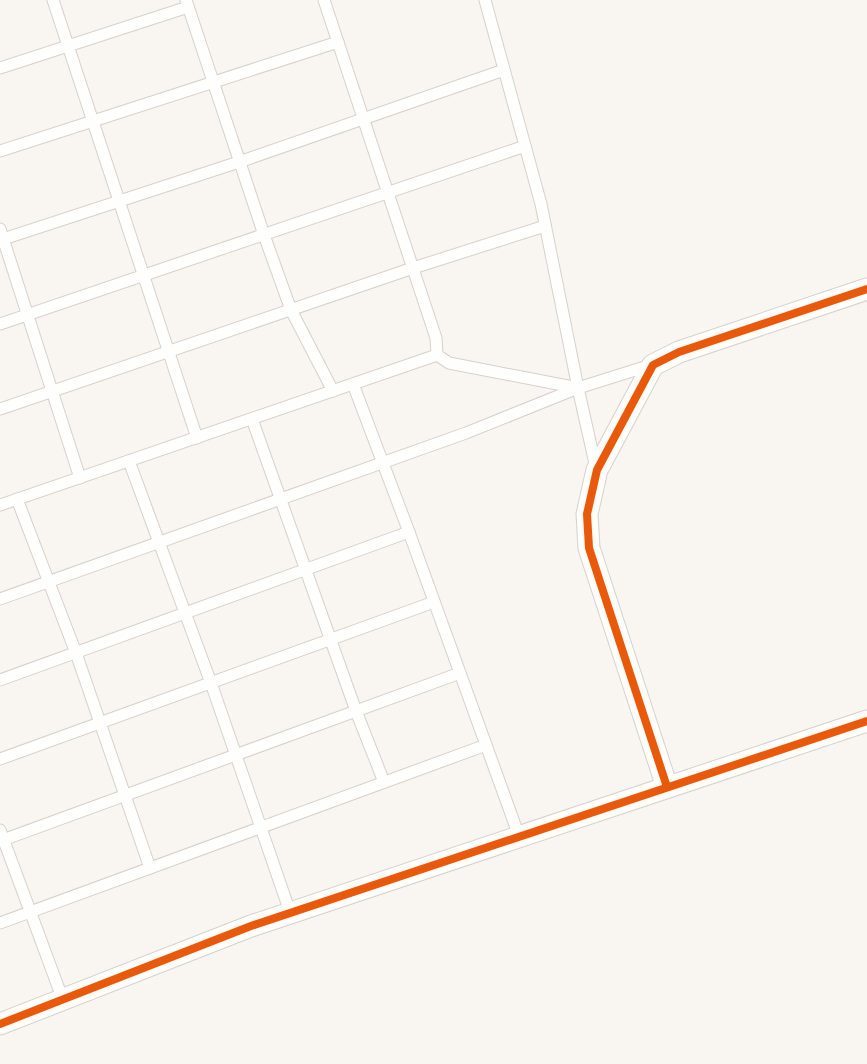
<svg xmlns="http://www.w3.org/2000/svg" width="867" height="1064" font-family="Figtree,sans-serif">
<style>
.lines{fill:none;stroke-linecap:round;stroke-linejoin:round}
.lane-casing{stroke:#d7d1cb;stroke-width:13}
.street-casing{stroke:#d7d1cb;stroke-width:23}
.lane{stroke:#fefefd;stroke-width:11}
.street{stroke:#fefefd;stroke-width:21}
.cycleway-casing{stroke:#fffaf3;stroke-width:11}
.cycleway{stroke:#e8590c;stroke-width:8}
</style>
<rect width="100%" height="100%" fill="#f9f5f0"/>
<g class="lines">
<defs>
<g id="lane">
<polyline points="53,0 197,438"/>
<polyline points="186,0 264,235 291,310 333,391"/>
<polyline points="485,0 541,204 578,388"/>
<polyline points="0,68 188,7"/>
<polyline points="0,151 338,42"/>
<polyline points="0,229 80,478"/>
<polyline points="0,240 239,162 504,70"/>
<polyline points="0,324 525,146"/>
<polyline points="437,355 449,363 578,388"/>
<polyline points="353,384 409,532 519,836"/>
<polyline points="0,409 413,268 545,226"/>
<polyline points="252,419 356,711 384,782"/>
<polyline points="129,461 211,683 290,912"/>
<polyline points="596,468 578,388 651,365"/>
<polyline points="17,499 76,653 150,868"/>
<polyline points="0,505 437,355 436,338 324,0"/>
<polyline points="0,599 466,433 578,388"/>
<polyline points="0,680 409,532"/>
<polyline points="0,759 434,602"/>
<polyline points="0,830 63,1000"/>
<polyline points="0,841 460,673"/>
<polyline points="0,923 486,745"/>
</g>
<g id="street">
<polyline points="667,787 589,548 587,514 597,470 653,365 679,352 867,289"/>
<polyline points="0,1024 251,926 867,721"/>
</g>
</defs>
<use href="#lane" class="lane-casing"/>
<use href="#street" class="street-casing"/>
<use href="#lane" class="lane"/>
<use href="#street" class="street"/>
<defs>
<g id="cycleway">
<polyline points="667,787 589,548 587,514 597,470 653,365 679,352 867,289"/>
<polyline points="0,1024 251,926 867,721"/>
</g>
</defs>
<use href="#cycleway" class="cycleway-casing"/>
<use href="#cycleway" class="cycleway"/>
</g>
</svg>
